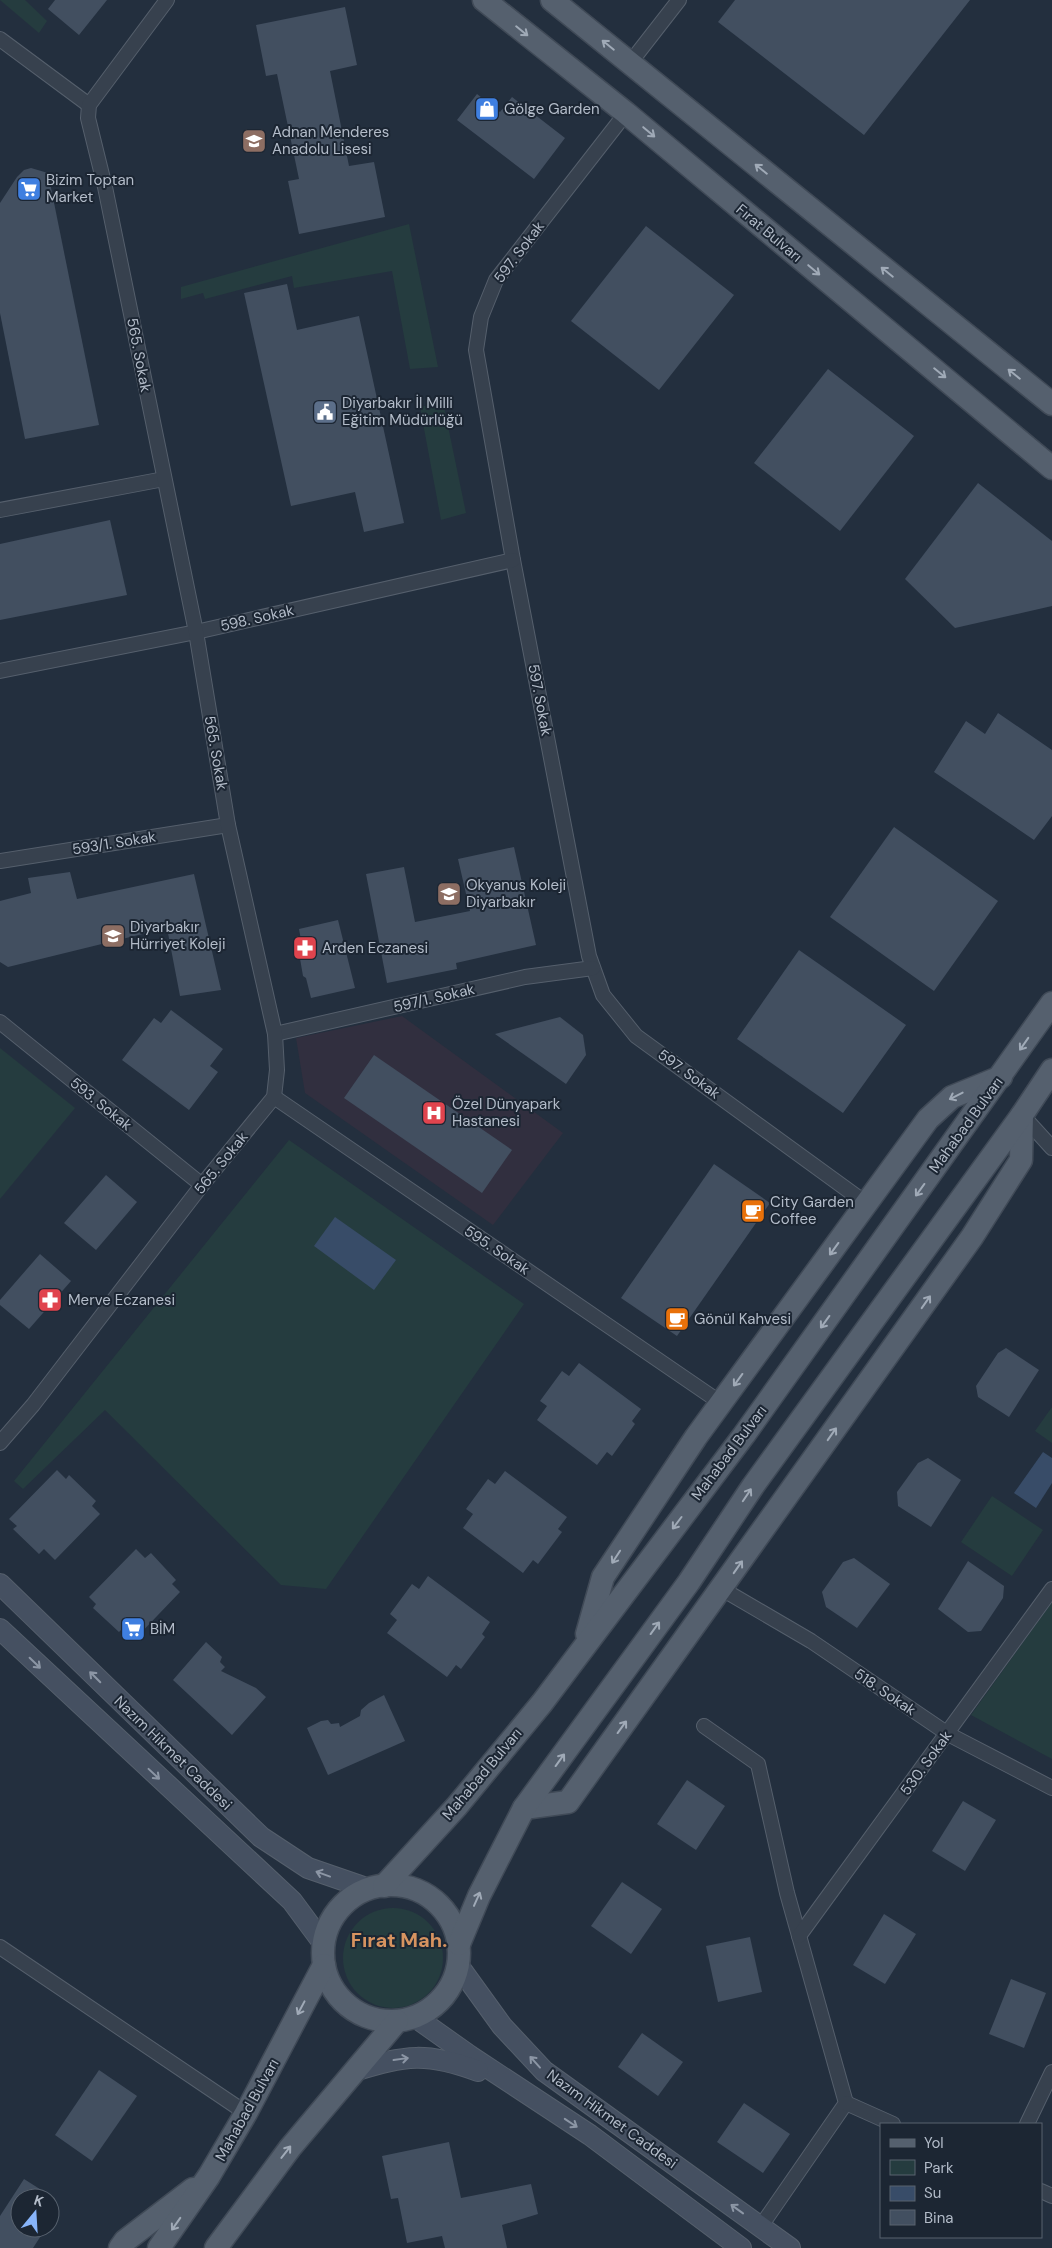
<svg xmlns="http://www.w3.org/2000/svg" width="1052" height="2248" font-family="'DM Sans',sans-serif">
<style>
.medical{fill:#312f3f}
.green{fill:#253c3f}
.water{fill:#384c68}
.building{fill:#424f60}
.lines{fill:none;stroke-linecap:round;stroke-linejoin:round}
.street-casing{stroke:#555f6c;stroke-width:16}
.secondary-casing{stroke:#555f6c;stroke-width:22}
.primary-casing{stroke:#404a57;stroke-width:25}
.street{stroke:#37414e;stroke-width:14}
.secondary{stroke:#455061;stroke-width:20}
.primary{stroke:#55606e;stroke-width:22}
.oneway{stroke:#a0aab7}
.oneway2{stroke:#8c96a5}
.labels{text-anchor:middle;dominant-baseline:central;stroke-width:4;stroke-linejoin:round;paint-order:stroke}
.poi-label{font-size:15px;fill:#b3bcc9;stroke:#1c2633;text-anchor:start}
.street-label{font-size:15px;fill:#b3bcc9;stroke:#1c2633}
.district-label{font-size:20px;font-weight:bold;fill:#d79360;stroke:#1c2633}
</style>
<rect width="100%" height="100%" fill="#232f3e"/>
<polygon class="medical" points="402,1016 563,1133 493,1225 305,1093 296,1038"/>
<g class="green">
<polygon points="0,0 25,0 47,21 39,33"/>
<polygon points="409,224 438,367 410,369 392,271 294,288 292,276 205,299 203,293 181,299 181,287"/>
<polygon points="443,402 466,513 441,520 420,407"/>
<polygon points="0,1048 75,1108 0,1199"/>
<polygon points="289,1140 524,1304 326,1589 281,1585 105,1410 23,1489 14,1481"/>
<polygon points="1052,1407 1052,1443 1035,1431"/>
<polygon points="992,1496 1043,1530 1012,1576 961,1542"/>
<polygon points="1052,1602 1052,1759 971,1715"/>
<circle cx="393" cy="1958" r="50"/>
</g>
<g class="water">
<polygon points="335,1217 396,1260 374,1290 314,1246"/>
<polygon points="1043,1452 1052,1458 1052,1483 1036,1508 1014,1493"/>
</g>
<g class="building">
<polygon points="55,0 107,0 79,35 48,9"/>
<polygon points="735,0 970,0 864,135 718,22"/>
<polygon points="345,7 357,65 330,71 349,166 374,162 385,217 299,234 288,181 299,179 277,74 266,76 256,25"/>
<polygon points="477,94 500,112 512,97 565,138 534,179 457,120"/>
<polygon points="31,168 48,173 99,425 25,439 0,313 0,203 17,177 24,170"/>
<polygon points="646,226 734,295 659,390 571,321"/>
<polygon points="287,284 297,330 359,316 404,523 364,532 355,492 291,506 244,293"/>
<polygon points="828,369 914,436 840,531 754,463"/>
<polygon points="978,483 1052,541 1052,606 955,628 905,579"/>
<polygon points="110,520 127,595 0,620 0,544"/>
<polygon points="998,713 1052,750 1052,816 1034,840 934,772 966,721 985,734"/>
<polygon points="894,827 998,901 934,991 830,917"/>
<polygon points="514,847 536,945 456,963 457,969 387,983 366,874 404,867 415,922 470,911 458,859"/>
<polygon points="70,872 77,899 194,874 221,990 180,996 167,928 8,967 0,962 0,901 31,893 28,878"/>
<polygon points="338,920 355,988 311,998 306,978 303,976 298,947 301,940 299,929"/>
<polygon points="799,950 906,1025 843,1113 737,1039"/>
<polygon points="171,1010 223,1049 210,1066 218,1072 189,1110 122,1060 154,1018 161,1023"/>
<polygon points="560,1017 583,1035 586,1055 566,1084 495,1034"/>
<polygon points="374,1055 512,1150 482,1193 344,1098"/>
<polygon points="714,1164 770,1203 677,1336 621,1298"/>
<polygon points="106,1175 137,1202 96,1250 64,1223"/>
<polygon points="40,1254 71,1281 29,1329 0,1305 0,1300"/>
<polygon points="1006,1348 1039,1370 1009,1417 978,1397 976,1386 998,1353"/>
<polygon points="579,1363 641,1409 632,1421 635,1424 612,1456 607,1452 597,1465 537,1420 547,1406 540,1401 562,1371 569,1376"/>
<polygon points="928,1458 961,1480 931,1527 898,1506 897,1492 918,1463"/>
<polygon points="57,1470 66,1479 69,1475 96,1501 92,1506 100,1514 55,1560 44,1549 39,1554 13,1529 17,1526 9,1519"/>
<polygon points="505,1471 567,1517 558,1529 562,1532 538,1564 533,1560 523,1573 463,1528 473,1514 466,1509 488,1479 495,1484"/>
<polygon points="136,1549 145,1558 151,1553 176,1580 172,1584 180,1592 135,1639 123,1628 119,1632 93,1608 96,1604 89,1597"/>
<polygon points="854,1558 890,1584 857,1628 826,1607 822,1592 843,1562"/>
<polygon points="968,1561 1004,1586 1003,1598 981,1631 968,1632 938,1609"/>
<polygon points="428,1576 490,1622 482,1634 485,1637 461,1669 456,1665 447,1677 387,1633 397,1620 390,1614 412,1584 419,1589"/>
<polygon points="206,1642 222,1657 220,1662 225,1667 221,1671 256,1688 266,1697 232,1735 173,1680"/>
<polygon points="384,1695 405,1741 328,1775 307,1728 321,1721 328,1720 331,1724 339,1723 340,1727 360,1716 361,1710 369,1703"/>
<polygon points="687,1780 725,1806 696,1850 657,1824"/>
<polygon points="963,1801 996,1820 965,1871 932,1851"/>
<polygon points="622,1882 662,1909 631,1954 591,1926"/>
<polygon points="884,1914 916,1934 885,1984 853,1965"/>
<polygon points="750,1937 762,1992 718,2002 706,1946"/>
<polygon points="1011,1979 1046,1993 1024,2048 989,2034"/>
<polygon points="642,2033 683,2062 658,2096 618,2067"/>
<polygon points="99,2070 137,2096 92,2161 55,2135"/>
<polygon points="744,2103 790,2134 763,2173 717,2142"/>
<polygon points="449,2142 461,2198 531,2184 538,2214 502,2225 507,2248 445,2248 442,2236 407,2243 398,2198 391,2199 382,2156"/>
<polygon points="24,2179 54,2198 20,2198 20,2228 46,2228 33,2248 0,2248 0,2216"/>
</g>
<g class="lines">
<defs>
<g id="street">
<polyline points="0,39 89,105"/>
<polyline points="630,63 679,0"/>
<polyline points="626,113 496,280 481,317 476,350 513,560 589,956 603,995 636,1036 867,1204"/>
<polyline points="0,510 164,479"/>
<polyline points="0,671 196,632 513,560"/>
<polyline points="0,861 228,825"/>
<polyline points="0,1022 202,1185"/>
<polyline points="275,1034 525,977 593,968"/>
<polyline points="274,1097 721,1403"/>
<polyline points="1022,1115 1052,1148"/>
<polyline points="0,1443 33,1405 202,1185 274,1097 277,1070 275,1034 228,825 196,632 105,187 88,118 89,105 167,0"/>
<polyline points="722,1589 811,1641 948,1734 1052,1788"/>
<polyline points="704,1726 758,1764 787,1893 846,2103 761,2226"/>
<polyline points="799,1936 1052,1589"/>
<polyline points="0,1947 246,2113"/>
<polyline points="846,2103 893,2124"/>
<polyline points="1027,2124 1052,2072"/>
<polyline points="1041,2191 1052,2196"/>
</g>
<g id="secondary">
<polyline points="0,1584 261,1837 308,1868 369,1889"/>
<polyline points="0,1629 292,1901 323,1943"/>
<polyline points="458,1965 502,2026 544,2071 790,2248"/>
<polyline points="415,2017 470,2056 590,2135 741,2248"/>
<path d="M 354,2071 C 407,2055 426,2052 478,2071"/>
</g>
<g id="primary">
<polyline points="484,0 626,113 1052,468"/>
<polyline points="552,0 1052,404"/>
<polyline points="587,1634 603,1577 696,1437 928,1119 952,1097 1001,1077"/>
<polyline points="524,1808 568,1802 972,1237 1021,1160 1022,1115"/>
<circle cx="391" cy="1953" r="68"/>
<polyline points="384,1886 457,1806 542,1703 744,1435 1052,1003"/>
<polyline points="459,1944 479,1896 524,1808 689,1582 753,1486 1022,1115 1052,1070"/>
<polyline points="120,2248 125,2241 193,2189"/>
<polyline points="159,2248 209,2176 246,2113 324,1965"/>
<polyline points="216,2248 290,2148 397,2021"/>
</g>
</defs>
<use href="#street" class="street-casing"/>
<use href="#secondary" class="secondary-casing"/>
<use href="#primary" class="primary-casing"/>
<use href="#street" class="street"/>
<use href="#secondary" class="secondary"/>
<use href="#primary" class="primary"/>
</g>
<defs><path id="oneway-shaft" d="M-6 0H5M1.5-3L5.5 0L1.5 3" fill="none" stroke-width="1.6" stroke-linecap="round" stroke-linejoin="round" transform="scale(1.25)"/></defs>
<g class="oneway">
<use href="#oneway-shaft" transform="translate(522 31) rotate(39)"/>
<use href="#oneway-shaft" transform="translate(608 45) rotate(-141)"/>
<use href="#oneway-shaft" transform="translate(649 132) rotate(40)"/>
<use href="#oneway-shaft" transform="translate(761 169) rotate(-141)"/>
<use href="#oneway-shaft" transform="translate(814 270) rotate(40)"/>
<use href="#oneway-shaft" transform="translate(887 272) rotate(-141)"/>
<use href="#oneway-shaft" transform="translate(940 373) rotate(39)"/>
<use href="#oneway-shaft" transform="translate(1014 374) rotate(-141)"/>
<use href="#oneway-shaft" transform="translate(1024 1044) rotate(125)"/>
<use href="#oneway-shaft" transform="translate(956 1096) rotate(153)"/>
<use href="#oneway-shaft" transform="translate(920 1190) rotate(126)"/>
<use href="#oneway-shaft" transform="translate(834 1249) rotate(126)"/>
<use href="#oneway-shaft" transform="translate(926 1302) rotate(-55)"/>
<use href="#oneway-shaft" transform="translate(825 1322) rotate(126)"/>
<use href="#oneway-shaft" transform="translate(738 1380) rotate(126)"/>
<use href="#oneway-shaft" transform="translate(832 1434) rotate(-55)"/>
<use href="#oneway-shaft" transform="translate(747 1495) rotate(-56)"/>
<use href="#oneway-shaft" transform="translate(677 1523) rotate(127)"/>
<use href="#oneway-shaft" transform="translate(616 1557) rotate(123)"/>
<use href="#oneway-shaft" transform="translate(738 1567) rotate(-55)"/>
<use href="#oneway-shaft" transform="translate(655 1628) rotate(-54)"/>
<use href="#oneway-shaft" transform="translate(622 1727) rotate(-54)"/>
<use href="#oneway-shaft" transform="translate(560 1760) rotate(-54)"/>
<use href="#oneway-shaft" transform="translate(477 1899) rotate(-66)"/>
<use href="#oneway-shaft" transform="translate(301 2008) rotate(118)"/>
<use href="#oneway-shaft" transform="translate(286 2152) rotate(-52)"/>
<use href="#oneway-shaft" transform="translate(176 2224) rotate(125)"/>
</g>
<g class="oneway2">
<use href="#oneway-shaft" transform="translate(35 1663) rotate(44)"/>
<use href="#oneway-shaft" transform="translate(95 1677) rotate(-135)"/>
<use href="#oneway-shaft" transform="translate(154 1774) rotate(43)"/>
<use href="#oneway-shaft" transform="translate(323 1874) rotate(-160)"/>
<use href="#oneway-shaft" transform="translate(401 2059) rotate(-8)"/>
<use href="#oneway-shaft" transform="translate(535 2062) rotate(-132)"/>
<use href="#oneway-shaft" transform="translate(571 2123) rotate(34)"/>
<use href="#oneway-shaft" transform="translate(737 2209) rotate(-144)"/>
</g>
<defs>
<symbol id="shop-square" viewBox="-11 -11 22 22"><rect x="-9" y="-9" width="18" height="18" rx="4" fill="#3f7fe0" stroke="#1c2633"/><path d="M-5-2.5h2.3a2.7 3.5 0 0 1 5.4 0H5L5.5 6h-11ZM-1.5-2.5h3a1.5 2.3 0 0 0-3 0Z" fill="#fff"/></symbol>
<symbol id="school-square" viewBox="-11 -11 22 22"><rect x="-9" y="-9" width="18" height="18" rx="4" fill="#8d6e63" stroke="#1c2633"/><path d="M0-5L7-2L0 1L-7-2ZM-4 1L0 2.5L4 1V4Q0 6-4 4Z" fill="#fff"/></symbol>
<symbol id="supermarket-square" viewBox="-11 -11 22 22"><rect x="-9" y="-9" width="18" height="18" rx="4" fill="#3f7fe0" stroke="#1c2633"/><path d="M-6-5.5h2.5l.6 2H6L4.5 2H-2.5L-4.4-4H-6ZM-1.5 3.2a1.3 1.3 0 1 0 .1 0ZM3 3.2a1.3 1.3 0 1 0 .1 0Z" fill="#fff"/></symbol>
<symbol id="civic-square" viewBox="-11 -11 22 22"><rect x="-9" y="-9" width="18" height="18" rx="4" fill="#5c6f8a" stroke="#1c2633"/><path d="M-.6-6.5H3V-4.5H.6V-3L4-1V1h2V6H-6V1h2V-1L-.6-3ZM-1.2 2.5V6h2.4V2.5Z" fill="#fff"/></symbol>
<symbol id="pharmacy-square" viewBox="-11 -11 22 22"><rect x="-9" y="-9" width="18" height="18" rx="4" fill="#e0444e" stroke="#1c2633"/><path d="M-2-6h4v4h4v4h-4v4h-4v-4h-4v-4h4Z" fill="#fff"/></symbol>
<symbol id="hospital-square" viewBox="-11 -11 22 22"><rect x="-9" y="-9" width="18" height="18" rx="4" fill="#e0444e" stroke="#1c2633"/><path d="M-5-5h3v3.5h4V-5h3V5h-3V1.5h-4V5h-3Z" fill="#fff"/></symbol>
<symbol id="cafe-square" viewBox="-11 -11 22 22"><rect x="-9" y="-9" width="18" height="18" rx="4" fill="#e8710a" stroke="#1c2633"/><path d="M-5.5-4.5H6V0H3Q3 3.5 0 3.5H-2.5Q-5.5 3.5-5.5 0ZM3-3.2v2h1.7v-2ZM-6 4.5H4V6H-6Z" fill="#fff"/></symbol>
</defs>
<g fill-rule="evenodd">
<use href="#shop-square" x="473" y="95" width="28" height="28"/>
<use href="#school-square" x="240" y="127" width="28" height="28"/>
<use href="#supermarket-square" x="15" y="175" width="28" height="28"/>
<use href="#civic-square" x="311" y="398" width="28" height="28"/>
<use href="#school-square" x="435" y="880" width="28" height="28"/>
<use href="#school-square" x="99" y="922" width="28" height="28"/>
<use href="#pharmacy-square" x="291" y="934" width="28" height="28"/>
<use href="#hospital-square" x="420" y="1099" width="28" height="28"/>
<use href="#cafe-square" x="739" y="1197" width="28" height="28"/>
<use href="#pharmacy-square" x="36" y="1286" width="28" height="28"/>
<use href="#cafe-square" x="663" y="1305" width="28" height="28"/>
<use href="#supermarket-square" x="119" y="1615" width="28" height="28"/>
</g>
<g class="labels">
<g class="poi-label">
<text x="504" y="109">Gölge Garden</text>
<text x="272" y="132">Adnan Menderes<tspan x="272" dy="17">Anadolu Lisesi</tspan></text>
<text x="46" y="180">Bizim Toptan<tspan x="46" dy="17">Market</tspan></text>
<text x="342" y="403">Diyarbakır İl Milli<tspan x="342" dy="17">Eğitim Müdürlüğü</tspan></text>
<text x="466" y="885">Okyanus Koleji<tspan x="466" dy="17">Diyarbakır</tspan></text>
<text x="130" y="927">Diyarbakır<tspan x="130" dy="17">Hürriyet Koleji</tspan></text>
<text x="322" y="948">Arden Eczanesi</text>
<text x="452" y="1104">Özel Dünyapark<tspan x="452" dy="17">Hastanesi</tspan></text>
<text x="770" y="1202">City Garden<tspan x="770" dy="17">Coffee</tspan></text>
<text x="68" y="1300">Merve Eczanesi</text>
<text x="694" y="1319">Gönül Kahvesi</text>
<text x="150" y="1629">BİM</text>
</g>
<g class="street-label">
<text transform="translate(769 233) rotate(40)">Fırat Bulvarı</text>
<text transform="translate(519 252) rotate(-53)">597. Sokak</text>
<text transform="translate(139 355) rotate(79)">565. Sokak</text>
<text transform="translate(257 618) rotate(-13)">598. Sokak</text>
<text transform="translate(540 700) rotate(79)">597. Sokak</text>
<text transform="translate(216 753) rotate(80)">565. Sokak</text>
<text transform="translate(114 843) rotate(-9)">593/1. Sokak</text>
<text transform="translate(434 998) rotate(-13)">597/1. Sokak</text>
<text transform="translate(689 1074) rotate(36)">597. Sokak</text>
<text transform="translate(101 1104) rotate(39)">593. Sokak</text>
<text transform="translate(966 1125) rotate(-54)">Mahabad Bulvarı</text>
<text transform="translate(221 1163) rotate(-51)">565. Sokak</text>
<text transform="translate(497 1250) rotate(34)">595. Sokak</text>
<text transform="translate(729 1453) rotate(-53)">Mahabad Bulvarı</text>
<text transform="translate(885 1692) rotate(34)">518. Sokak</text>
<text transform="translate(173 1753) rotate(44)">Nazım Hikmet Caddesi</text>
<text transform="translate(926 1763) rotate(-54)">530. Sokak</text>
<text transform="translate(482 1774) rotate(-50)">Mahabad Bulvarı</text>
<text transform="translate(247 2110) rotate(-61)">Mahabad Bulvarı</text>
<text transform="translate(612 2119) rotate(36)">Nazım Hikmet Caddesi</text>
</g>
<g class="district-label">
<text x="399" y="1940">Fırat Mah.</text>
</g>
</g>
<rect x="880" y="2123" width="162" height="115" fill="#1c2633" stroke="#58626f"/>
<rect x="890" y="2139" width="25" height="8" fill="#55606e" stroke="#58626f"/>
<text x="924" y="2148" font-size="15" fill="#b3bcc9">Yol</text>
<rect x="890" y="2160" width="25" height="15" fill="#253c3f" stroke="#58626f"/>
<text x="924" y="2173" font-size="15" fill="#b3bcc9">Park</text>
<rect x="890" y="2186" width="25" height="15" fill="#384c68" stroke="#58626f"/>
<text x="924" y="2198" font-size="15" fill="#b3bcc9">Su</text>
<rect x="890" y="2210" width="25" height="15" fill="#424f60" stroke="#58626f"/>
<text x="924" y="2223" font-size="15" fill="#b3bcc9">Bina</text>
<g transform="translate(35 2213) rotate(18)"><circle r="24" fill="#1c2633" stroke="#58626f"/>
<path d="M0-4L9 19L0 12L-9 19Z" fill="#87b4fa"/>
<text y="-8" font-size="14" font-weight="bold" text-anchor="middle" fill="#b3bcc9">K</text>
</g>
</svg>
